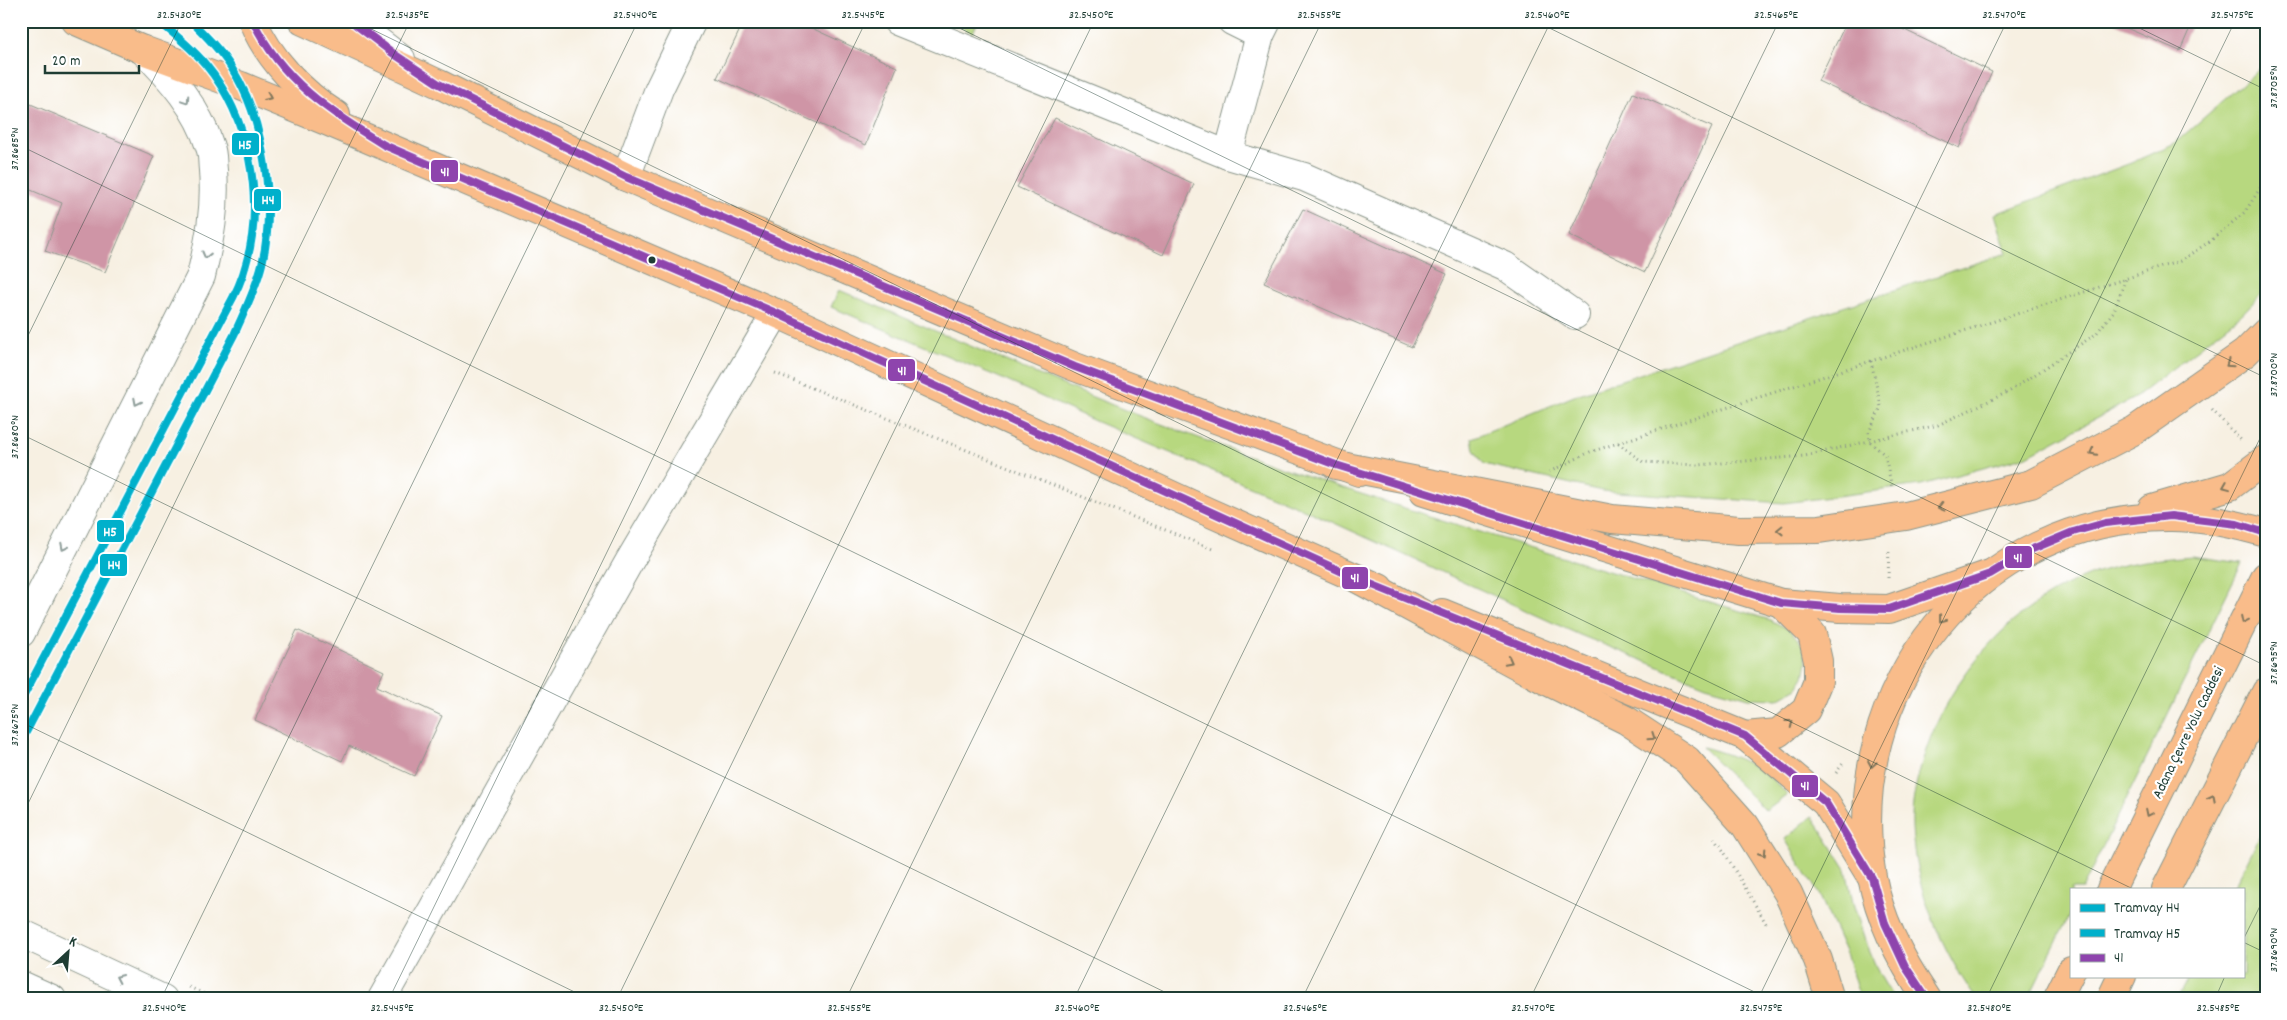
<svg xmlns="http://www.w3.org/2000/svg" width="2287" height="1020" font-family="Dekko,sans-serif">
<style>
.green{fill:#b7d87f;stroke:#6b8a5a}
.building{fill:#cf95a6}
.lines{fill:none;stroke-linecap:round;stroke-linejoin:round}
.minor-casing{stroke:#8b968b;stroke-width:30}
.major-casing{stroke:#8b968b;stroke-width:30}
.highway-casing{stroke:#8b968b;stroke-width:30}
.path{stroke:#8b968b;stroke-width:3;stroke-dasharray:1 4;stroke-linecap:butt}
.minor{stroke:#fff;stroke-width:28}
.major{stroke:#f9bc8a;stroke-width:28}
.highway{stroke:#f9bc8a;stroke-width:28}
.bus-1-casing{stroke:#fff;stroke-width:11}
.bus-1{stroke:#8e44ad;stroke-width:8}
.tram-1-casing{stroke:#fff;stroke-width:11}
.tram-2-casing{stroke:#fff;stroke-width:11}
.tram-1{stroke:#00b0cb;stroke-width:8}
.tram-2{stroke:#00b0cb;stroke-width:8}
.oneway{stroke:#81765b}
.oneway2{stroke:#8f9e9a}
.ticks{fill:none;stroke:#1f3d34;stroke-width:1;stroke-opacity:0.45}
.bus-dot{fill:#1f3d34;stroke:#fff;stroke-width:2}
.labels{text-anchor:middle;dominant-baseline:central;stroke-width:4.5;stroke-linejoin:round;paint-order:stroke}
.street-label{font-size:15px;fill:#1f3d34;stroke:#fff}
.line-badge{stroke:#fff;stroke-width:2}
.badge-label{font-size:14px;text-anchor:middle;font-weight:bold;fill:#fff}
.neatline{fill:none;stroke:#1f3d34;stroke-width:2}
.ticks-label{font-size:12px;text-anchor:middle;fill:#1f3d34}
</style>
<rect width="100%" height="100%" fill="#fff"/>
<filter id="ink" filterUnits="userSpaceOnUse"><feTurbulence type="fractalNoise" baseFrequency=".02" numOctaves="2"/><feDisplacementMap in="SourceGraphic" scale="10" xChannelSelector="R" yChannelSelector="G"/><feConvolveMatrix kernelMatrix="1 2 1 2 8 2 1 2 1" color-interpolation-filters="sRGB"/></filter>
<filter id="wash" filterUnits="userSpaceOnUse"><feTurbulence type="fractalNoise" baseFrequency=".0096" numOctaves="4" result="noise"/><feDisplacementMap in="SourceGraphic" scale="20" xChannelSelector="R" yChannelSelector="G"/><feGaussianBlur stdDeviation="1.12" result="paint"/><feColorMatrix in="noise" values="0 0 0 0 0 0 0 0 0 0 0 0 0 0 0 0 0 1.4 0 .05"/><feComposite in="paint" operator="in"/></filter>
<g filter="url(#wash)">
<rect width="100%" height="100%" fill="#f7f0e2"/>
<g class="green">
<polygon points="948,21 978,21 973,33"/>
<polygon points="2266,63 2266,289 2242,314 2136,397 2027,456 1921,485 1784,503 1602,491 1484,464 1474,450 1472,438 1579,394 2007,253 1995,214 2131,163 2175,143"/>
<path d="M 839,290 C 965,343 1091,400 1221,446 C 1402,511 1586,564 1770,620 L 1790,630 L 1802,644 L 1807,661 L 1804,677 L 1797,688 L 1778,699 L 1749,698 L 1706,686 L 1580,635 L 1308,511 L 1097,422 L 998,377 L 831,307 Z"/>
<path d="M 2192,556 L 2242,563 L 2082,889 L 2071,889 L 2071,912 L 2028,999 L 1976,999 C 1941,948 1915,890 1912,827 C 1911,802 1917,777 1925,753 C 1951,674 2013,604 2092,574 C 2124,562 2159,559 2192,556 Z"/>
<path d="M 1702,747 C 1733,754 1767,769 1787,795 L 1766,811 Z"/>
<polygon points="1812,816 1846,869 1853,903 1865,940 1879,974 1894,999 1860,999 1847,956 1819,894 1785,839"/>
<polygon points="2266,824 2266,999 2177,999 2189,976 2243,976 2243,889 2233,889"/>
</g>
<g id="blocks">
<g class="building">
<polygon points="744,21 796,21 897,67 866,145 717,78"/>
<polygon points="1847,21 1886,21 1992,72 1959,148 1818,81"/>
<polygon points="2110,21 2193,21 2180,51"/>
<polygon points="1633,93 1712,127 1645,272 1569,235"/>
<polygon points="21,100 154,156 105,272 45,251 62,203 21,186"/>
<polygon points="1055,118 1194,184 1163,255 1017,187"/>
<polygon points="1303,209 1447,274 1412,347 1264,283"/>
<polygon points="297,630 384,671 377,686 442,716 414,776 349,746 342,761 255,720"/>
</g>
</g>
</g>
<g filter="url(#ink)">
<use href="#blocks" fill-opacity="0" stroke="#8b968b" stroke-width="1"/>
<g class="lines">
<defs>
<g id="minor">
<polyline points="351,21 401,59"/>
<polyline points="897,21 1228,155 1304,177 1505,266 1575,315"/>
<polyline points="1232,21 1260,35 1267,21"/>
<polyline points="1228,155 1260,35"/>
<polyline points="626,177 659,89 692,21"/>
<path d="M 21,633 L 201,276 C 210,238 216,209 213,170 C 212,163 213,154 210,147 C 198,108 171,78 143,50"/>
<polyline points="21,933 163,999"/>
<polyline points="21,985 52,999"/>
<polyline points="382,999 629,562 776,313"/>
</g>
<g id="major">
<polyline points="76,21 143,50 241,86 329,122 776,313 1206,511 1379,588"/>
<path d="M 253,21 C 268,59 303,94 336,115"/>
<polyline points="303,21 439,84 626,177 1075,367 1359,472"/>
<polyline points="1424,492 1781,603 1840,608 1889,609 1990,574"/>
<polyline points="1442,613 1745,736 1826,803 1872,878"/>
<polyline points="1745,736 1778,733 1806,710 1818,681 1818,661 1812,634 1781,603"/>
</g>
<g id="highway">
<polyline points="1336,465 1612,519 1739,530 1819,529 1906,516 2031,484 2135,430 2245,353 2266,332"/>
<polyline points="2152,509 2230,486 2266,459"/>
<polyline points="1358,579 1545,680 1626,720 1687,760 1745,825 1788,893 1818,960 1830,999"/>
<polyline points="2111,889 2266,576"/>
<polyline points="2166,889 2266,692"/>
<path d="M 1927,999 C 1902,962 1880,921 1872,877 C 1839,689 1978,515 2171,517 C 2204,517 2235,524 2266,533"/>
<polyline points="2057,999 2071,971"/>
<polyline points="2111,999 2122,976"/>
</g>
</defs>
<use href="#minor" class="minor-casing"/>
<use href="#major" class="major-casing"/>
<use href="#highway" class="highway-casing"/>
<g class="path">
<polyline points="1871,361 1881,407 1869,432 1870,442 1885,455 1892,488"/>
<polyline points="775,373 1215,550"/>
<polyline points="2212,410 2241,440"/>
<polyline points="1618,443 1643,462 1698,465 1805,456 1938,425 2010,391 2096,334 2114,311 2126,278"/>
<polyline points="1549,472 1590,452 2180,261 2209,242 2245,212 2266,179"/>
<polyline points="1888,578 1889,549"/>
<polyline points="1836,773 1844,762"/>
<polyline points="1714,838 1719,846"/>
<polyline points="1720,845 1767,925"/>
<polyline points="189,987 216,999"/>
</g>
<use href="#minor" class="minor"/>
<use href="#major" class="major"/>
<use href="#highway" class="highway"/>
<defs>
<g id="bus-1">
<path d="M 253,21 C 282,81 329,111 384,145 L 776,313 L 1358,579 L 1745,736 L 1826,803 L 1872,878 L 1885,923 L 1905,966 L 1927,999"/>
<polyline points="351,21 394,54 439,84 626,177 1075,367 1336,465 1781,603 1840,608 1889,609 1990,574 2030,550 2073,532 2105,523 2171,516 2237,524 2266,533"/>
</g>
</defs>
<use href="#bus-1" class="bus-1-casing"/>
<use href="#bus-1" class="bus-1"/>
<defs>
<path id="tram-1" d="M 21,742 L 234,335 C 244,312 256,289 262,264 C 276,204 265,119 231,67 C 220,50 206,36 191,21"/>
<path id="tram-2" d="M 21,701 L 227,309 C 235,295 242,280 246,264 C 265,199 249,117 206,65 C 192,48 176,35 158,21"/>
</defs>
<use href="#tram-1" class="tram-1-casing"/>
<use href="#tram-2" class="tram-2-casing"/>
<use href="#tram-1" class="tram-1"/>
<use href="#tram-2" class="tram-2"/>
</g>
<defs><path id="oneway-chevron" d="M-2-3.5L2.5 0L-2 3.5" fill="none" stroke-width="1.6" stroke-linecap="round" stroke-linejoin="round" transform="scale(1.25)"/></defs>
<g class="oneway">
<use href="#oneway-chevron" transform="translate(268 97) rotate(23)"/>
<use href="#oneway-chevron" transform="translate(2229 364) rotate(145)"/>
<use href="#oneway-chevron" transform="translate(2093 452) rotate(153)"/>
<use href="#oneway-chevron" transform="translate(2226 486) rotate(158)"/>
<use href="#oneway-chevron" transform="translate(1941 507) rotate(166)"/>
<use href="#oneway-chevron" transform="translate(1780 530) rotate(179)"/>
<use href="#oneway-chevron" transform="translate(1942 619) rotate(128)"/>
<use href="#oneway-chevron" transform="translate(2244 620) rotate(116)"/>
<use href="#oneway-chevron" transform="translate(1509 661) rotate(28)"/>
<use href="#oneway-chevron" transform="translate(1790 723) rotate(-38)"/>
<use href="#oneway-chevron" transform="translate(1652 737) rotate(34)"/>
<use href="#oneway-chevron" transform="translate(1872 764) rotate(100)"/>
<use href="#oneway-chevron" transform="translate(2212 798) rotate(-63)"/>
<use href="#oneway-chevron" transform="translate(2149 813) rotate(116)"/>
<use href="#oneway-chevron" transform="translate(1763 853) rotate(57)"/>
</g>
<g class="oneway2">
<use href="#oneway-chevron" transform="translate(186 100) rotate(56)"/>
<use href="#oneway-chevron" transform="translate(206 255) rotate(104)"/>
<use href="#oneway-chevron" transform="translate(137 402) rotate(117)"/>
<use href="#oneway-chevron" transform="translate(64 547) rotate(117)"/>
<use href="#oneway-chevron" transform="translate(119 978) rotate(-155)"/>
</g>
</g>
<path class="ticks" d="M 355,21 L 2133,889M 945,21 L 2266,666M 1535,21 L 2266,378M 2125,21 L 2266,90M 21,146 L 1769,999M 21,350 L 182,21M 21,434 L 1179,999M 21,722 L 589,999M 21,818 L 410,21M 2243,940 L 2266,894M 2243,942 L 2266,953M 161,999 L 638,21M 389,999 L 866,21M 617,999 L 1094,21M 846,999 L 1322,21M 1074,999 L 1551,21M 1302,999 L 1779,21M 1530,999 L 2007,21M 1758,999 L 2235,21M 1986,999 L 2266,426M 2215,999 L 2225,976"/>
<circle class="bus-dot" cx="652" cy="260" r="4.5"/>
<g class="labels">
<g class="street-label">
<text transform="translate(2189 733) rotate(-64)">Adana Çevre Yolu Caddesi</text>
</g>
</g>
<g class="line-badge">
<rect x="231" y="132" width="29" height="24" rx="5" fill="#00b0cb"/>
<rect x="430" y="159" width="29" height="24" rx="5" fill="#8e44ad"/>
<rect x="253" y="188" width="29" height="24" rx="5" fill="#00b0cb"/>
<rect x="887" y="358" width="29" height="24" rx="5" fill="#8e44ad"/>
<rect x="96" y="519" width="29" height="24" rx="5" fill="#00b0cb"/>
<rect x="2004" y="545" width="29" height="24" rx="5" fill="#8e44ad"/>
<rect x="99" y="553" width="29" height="24" rx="5" fill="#00b0cb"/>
<rect x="1341" y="566" width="28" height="24" rx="5" fill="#8e44ad"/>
<rect x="1791" y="774" width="28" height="24" rx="5" fill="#8e44ad"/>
</g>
<g class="badge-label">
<text x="245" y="149">H5</text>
<text x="445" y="176">41</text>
<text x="268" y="204">H4</text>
<text x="902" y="375">41</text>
<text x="110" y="536">H5</text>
<text x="2018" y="562">41</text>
<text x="114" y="569">H4</text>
<text x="1355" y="582">41</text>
<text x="1805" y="790">41</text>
</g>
<rect width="2287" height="1020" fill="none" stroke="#fff" stroke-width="55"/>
<rect x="2070" y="888" width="175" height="90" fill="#ffffff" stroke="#a5b1ae"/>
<rect x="2080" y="904" width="25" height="8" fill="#00b0cb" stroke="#a5b1ae"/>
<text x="2114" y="912" font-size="15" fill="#1f3d34">Tramvay H4</text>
<rect x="2080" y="929" width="25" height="8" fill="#00b0cb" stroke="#a5b1ae"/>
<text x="2114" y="938" font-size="15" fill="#1f3d34">Tramvay H5</text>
<rect x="2080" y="954" width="25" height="8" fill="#8e44ad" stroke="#a5b1ae"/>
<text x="2114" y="962" font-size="15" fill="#1f3d34">41</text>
<g transform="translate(68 952) rotate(26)" stroke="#ffffff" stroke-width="4" paint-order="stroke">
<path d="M0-4L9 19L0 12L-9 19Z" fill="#1f3d34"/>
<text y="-8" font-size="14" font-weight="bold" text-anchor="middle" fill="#1f3d34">K</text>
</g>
<path d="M45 65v8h94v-8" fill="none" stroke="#1f3d34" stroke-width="2.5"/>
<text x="52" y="65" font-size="15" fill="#1f3d34" stroke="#ffffff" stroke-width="4" paint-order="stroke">20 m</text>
<rect x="28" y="28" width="2232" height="964" class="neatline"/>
<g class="ticks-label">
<text x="179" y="18">32.5430°E</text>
<text x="407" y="18">32.5435°E</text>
<text x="635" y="18">32.5440°E</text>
<text x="863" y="18">32.5445°E</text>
<text x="1091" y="18">32.5450°E</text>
<text x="1319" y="18">32.5455°E</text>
<text x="1547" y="18">32.5460°E</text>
<text x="1776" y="18">32.5465°E</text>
<text x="2004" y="18">32.5470°E</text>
<text x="2232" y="18">32.5475°E</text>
<text transform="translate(2273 87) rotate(-90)" y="4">37.8705°N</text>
<text transform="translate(14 149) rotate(-90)" y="4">37.8685°N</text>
<text transform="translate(2273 375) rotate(-90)" y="4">37.8700°N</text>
<text transform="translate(14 437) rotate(-90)" y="4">37.8680°N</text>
<text transform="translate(2273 663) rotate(-90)" y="4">37.8695°N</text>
<text transform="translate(14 725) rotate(-90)" y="4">37.8675°N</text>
<text transform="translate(2273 950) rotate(-90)" y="4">37.8690°N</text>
<text x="164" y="1011">32.5440°E</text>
<text x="392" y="1011">32.5445°E</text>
<text x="621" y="1011">32.5450°E</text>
<text x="849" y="1011">32.5455°E</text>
<text x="1077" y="1011">32.5460°E</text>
<text x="1305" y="1011">32.5465°E</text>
<text x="1533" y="1011">32.5470°E</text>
<text x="1761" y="1011">32.5475°E</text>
<text x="1989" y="1011">32.5480°E</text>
<text x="2218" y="1011">32.5485°E</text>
</g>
</svg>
